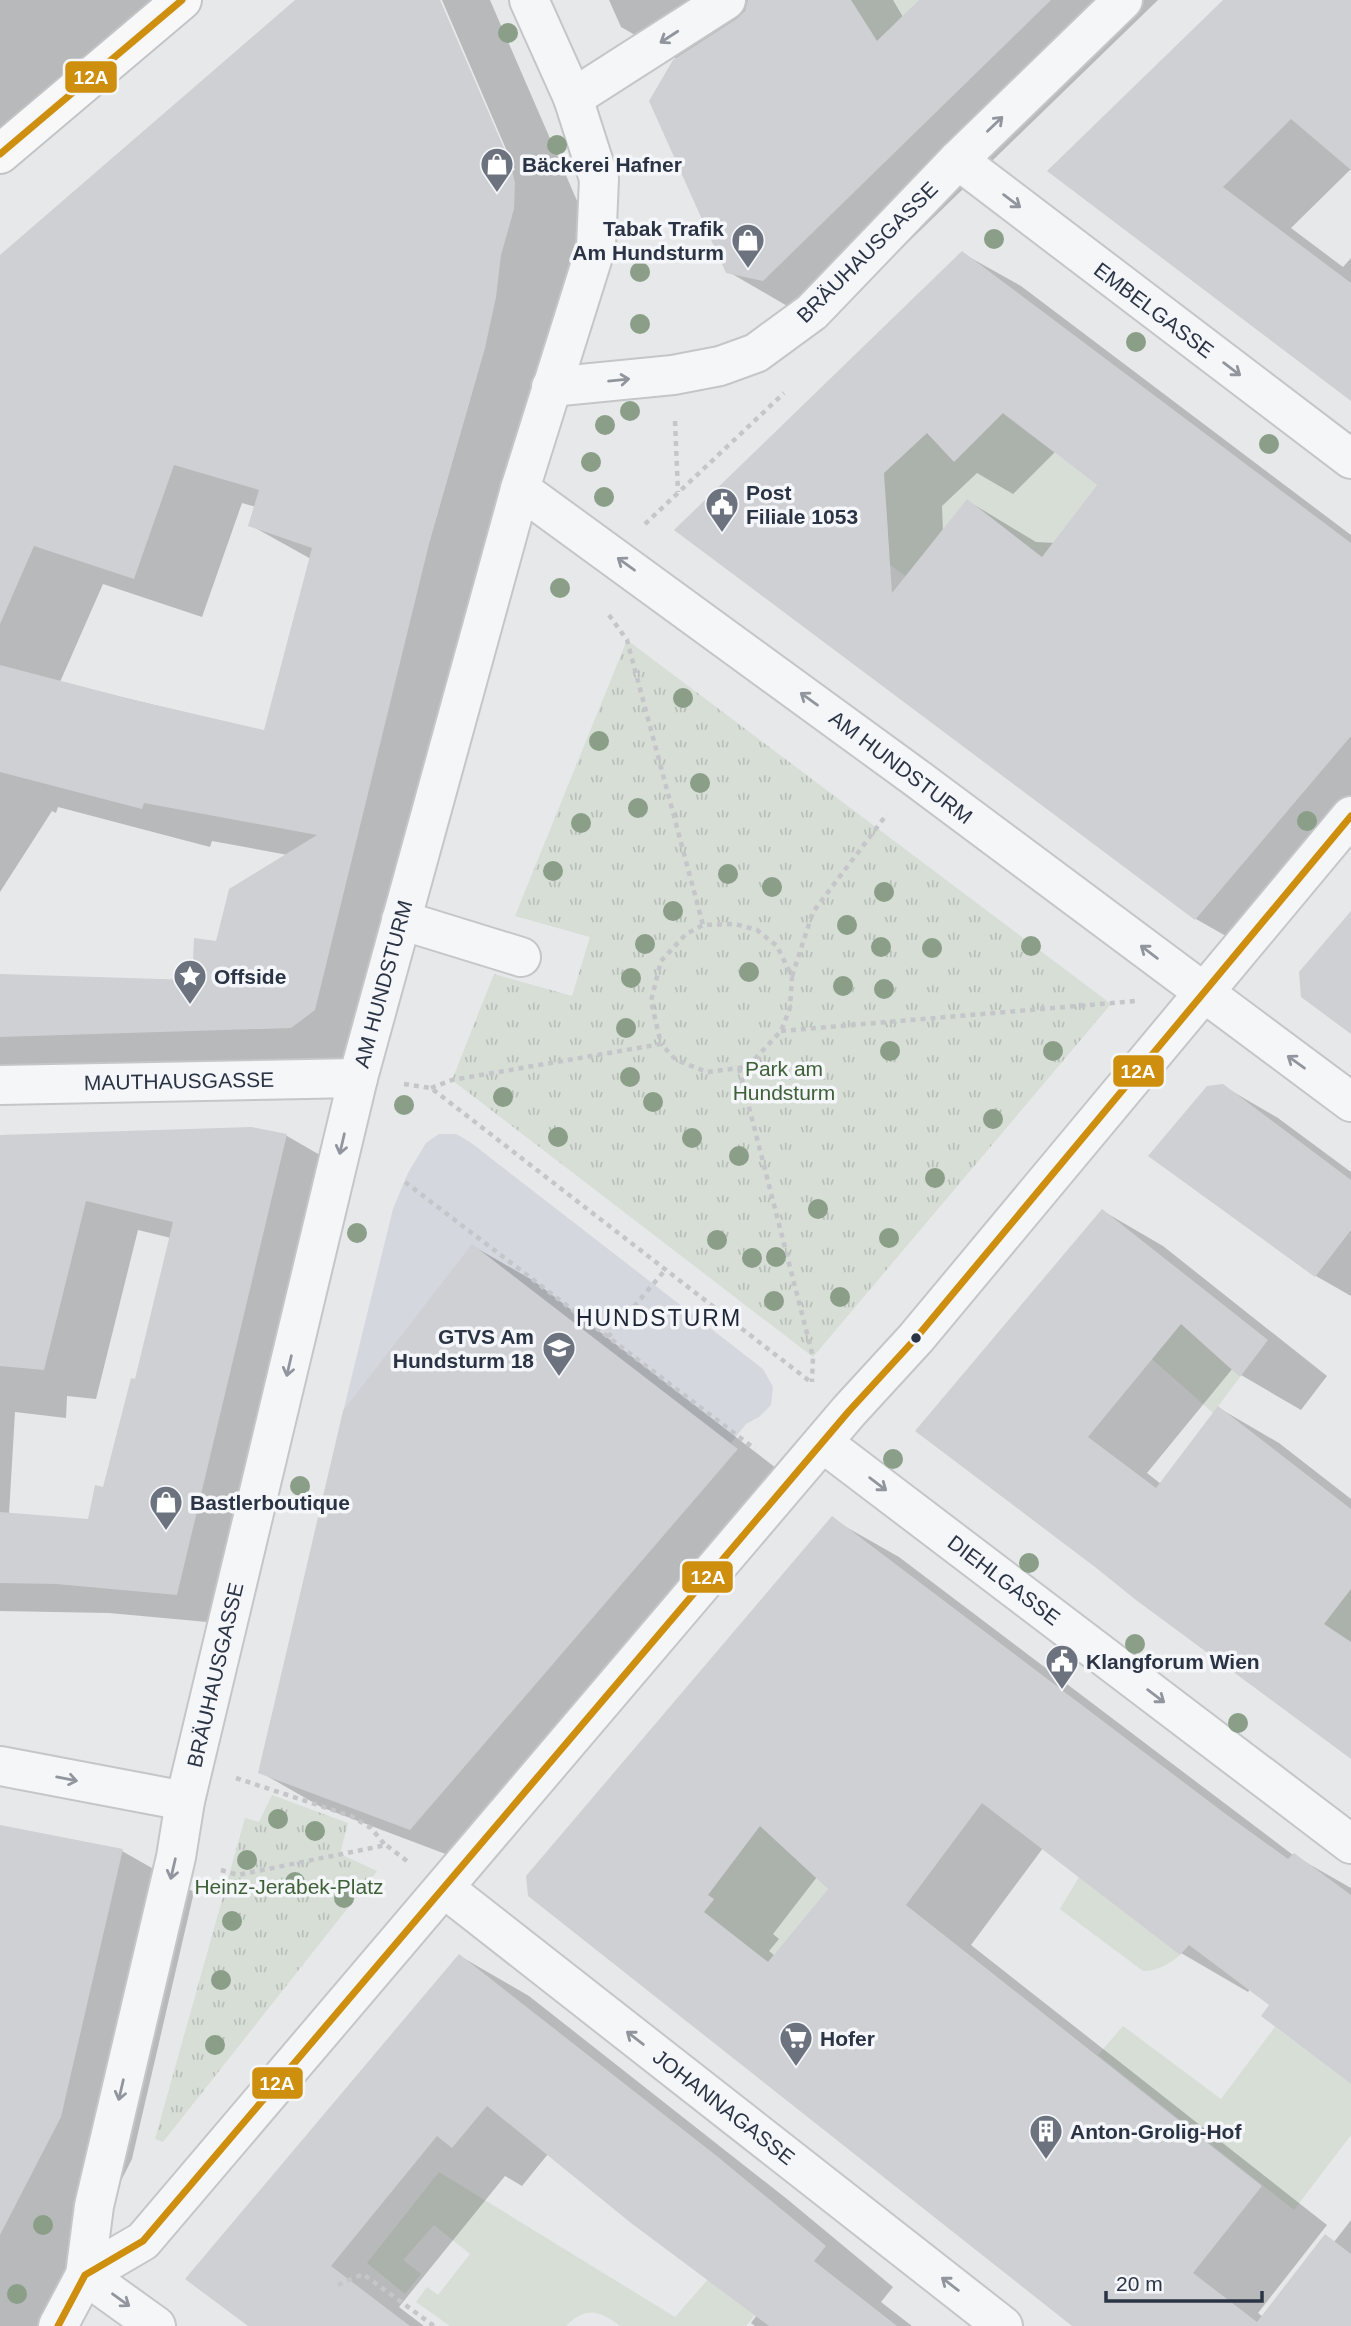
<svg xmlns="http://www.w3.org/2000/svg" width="1351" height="2326" font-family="Helvetica,sans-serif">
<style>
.built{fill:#d4d7dd}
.green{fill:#d6ded6;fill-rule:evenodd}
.park{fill:url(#park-tufts)}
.shadow{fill:#0003;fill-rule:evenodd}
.building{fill:#ced0d3;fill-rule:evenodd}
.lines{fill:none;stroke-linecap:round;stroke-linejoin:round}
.minor-casing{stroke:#c4c6c8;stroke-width:42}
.major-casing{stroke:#c2c5c8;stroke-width:42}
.path{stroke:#c5c6ca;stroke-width:4.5;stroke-dasharray:5 5;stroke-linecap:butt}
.minor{stroke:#f5f6f7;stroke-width:38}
.major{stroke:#f8f8f8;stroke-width:38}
.bus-1-casing{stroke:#f4f6f9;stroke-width:12}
.bus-1{stroke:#ce8f0e;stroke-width:7}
.tree{fill:#8a9e88}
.oneway{stroke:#90959e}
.bus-dot{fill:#2b3445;stroke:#f4f6f9;stroke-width:2.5}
.labels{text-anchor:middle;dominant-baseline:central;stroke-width:7;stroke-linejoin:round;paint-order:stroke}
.poi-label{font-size:21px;font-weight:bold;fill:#2b3445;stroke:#f4f6f9;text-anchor:start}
.street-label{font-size:21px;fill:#2b3445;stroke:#f4f6f9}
.park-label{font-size:21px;fill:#3f6138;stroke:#f4f6f9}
.neighbourhood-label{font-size:23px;letter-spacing:2px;fill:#1d2536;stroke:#f4f6f9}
.line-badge{stroke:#f4f6f9;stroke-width:2.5}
.badge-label{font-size:19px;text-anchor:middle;font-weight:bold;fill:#fff}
</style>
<defs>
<pattern id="park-tufts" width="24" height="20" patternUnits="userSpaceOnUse" patternTransform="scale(1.75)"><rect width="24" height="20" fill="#d6ded6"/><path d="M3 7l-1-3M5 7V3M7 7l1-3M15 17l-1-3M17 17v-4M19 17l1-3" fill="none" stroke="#b8bfb9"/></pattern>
</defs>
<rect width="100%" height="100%" fill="#e6e8ea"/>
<polygon class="built" points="439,1134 456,1134 470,1142 763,1369 773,1387 771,1405 759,1417 746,1424 731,1443 738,1449 681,1514 343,1412 393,1209 408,1173 426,1143"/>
<g class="green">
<polygon points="851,0 919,0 877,41"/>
<path d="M 970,389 L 1097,485 L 1010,600 L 906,576 L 861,545 L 888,535 L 886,502 L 864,504 L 860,495 L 927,433 L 954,461 L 978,438 ZM 967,499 L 1011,533 L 981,570 L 939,535 Z"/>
<polygon points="1177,1320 1240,1377 1213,1413 1152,1359"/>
<polygon points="1351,1589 1351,1642 1324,1624"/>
<polygon points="721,1790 828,1889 768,1962 704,1912 714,1900 708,1895"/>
<path d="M 1079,1877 L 1180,1955 C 1169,1964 1158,1971 1143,1971 L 1060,1909 Z"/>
<polygon points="1123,2026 1221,2099 1275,2027 1351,2084 1351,2135 1294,2210 1098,2055"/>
<path d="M 439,2172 L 675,2317 L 717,2269 L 763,2305 L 746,2326 L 620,2326 C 599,2310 586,2306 566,2326 L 450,2326 L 416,2302 L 427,2287 L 438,2295 L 470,2254 L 434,2225 L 403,2260 L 421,2274 L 405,2294 L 367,2263 Z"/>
</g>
<g class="park">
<polygon points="627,640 1111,1004 813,1357 452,1080 494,974 572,996 590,937 515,916"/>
<polygon points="272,1795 348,1823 340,1854 377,1871 163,2142 155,2139 245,1818 259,1822"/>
</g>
<g class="shadow">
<polygon points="0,0 192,0 0,160"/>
<path d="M 298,0 L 438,0 L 512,171 L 515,170 L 442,0 L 490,0 L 578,203 L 583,223 L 360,1066 L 0,1078 L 0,976 L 194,982 L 217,943 L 288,855 L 212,841 L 210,847 L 58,807 L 56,813 L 52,811 L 0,892 L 0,259 ZM 242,503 L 256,507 L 250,525 L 311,559 L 265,732 L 60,682 L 103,584 L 202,617 Z"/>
<polygon points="609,0 893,0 903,17 921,0 1158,0 830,318 794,310 727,271 677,59 621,27"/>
<polygon points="1226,0 1351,0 1351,169 1291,228 1343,267 1351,258 1351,398 1050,171"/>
<path d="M 962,253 L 1021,286 L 1351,535 L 1351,838 L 1254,952 L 1196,919 L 677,530 ZM 1056,451 L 1099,485 L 1055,543 L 1036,542 L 968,501 L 943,532 L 942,506 L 977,473 L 1013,494 Z"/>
<polygon points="1223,1086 1278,1118 1351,1172 1351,1296 1316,1276"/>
<path d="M 251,1129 L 287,1136 L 339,1166 L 229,1624 L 109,1613 L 0,1611 L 0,1137 ZM 138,1230 L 171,1238 L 136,1381 L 104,1489 L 89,1521 L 9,1514 L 15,1412 L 66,1418 L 67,1396 L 96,1399 Z"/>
<polygon points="1103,1211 1163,1246 1327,1376 1301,1410 1241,1375 1233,1368 1147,1473 1161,1484 1219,1408 1279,1443 1351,1499 1351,1758 917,1430"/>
<polygon points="473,1246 534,1281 798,1485 472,1864 321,1807 260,1772"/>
<path d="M 832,1519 L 899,1557 L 1293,1855 L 1351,1888 L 1351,2082 L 1271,2005 L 1250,1989 L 1248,1992 L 1181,1953 L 1043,1848 L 971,1945 L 1327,2225 L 1258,2313 L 1263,2317 L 1334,2242 L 1351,2220 L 1351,2326 L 1075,2326 L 530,1896 ZM 817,1877 L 830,1889 L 775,1956 L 769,1951 L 779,1939 L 773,1934 Z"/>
<polygon points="0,1827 122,1851 194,1892 132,2159 48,2326 0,2326"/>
<polygon points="460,1956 529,1996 787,2199 893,2287 881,2302 912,2326 755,2326 751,2323 757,2315 548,2154 522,2186 505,2176 399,2307 424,2326 252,2326"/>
</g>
<g class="building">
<polygon points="295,0 440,0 510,162 515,183 514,209 501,255 496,297 485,348 429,544 315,1010 291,1028 0,1037 0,974 192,980 194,938 216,941 229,889 317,835 144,803 142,809 0,772 0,665 134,700 264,730 312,548 248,526 259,490 174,465 134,579 34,546 0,624 0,255"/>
<polygon points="748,0 851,0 877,41 919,0 1051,0 763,281 726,273 649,101 673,60 738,18 745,11"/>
<polygon points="1223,0 1351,0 1351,170 1291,119 1223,187 1351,283 1351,401 1047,171"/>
<path d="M 962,251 L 1351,543 L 1351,736 L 1195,920 L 674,530 ZM 1003,413 L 1097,485 L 1042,557 L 967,499 L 892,593 L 884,473 L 927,433 L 954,462 Z"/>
<polygon points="1351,911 1351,1034 1301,997 1299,972"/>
<polygon points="1223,1084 1351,1180 1351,1230 1315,1277 1148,1156 1207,1086"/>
<polygon points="251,1127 287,1134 177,1595 56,1584 0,1583 0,1512 88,1519 95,1485 103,1487 131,1378 135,1379 173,1222 86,1201 44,1370 0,1366 0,1135"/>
<polygon points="1102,1209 1268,1340 1240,1377 1181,1324 1088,1437 1156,1488 1218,1406 1351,1509 1351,1589 1324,1624 1351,1642 1351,1759 1136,1600 1095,1567 915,1431"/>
<polygon points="472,1244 738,1449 410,1830 258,1773 343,1411"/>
<path d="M 832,1516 L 1227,1815 L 1288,1859 L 1294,1853 L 1351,1895 L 1351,2084 L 1261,2016 L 1269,2005 L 1189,1945 L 1180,1955 L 982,1803 L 906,1905 L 1262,2186 L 1193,2273 L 1257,2322 L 1325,2234 L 1351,2254 L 1351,2326 L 1072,2326 L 528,1896 L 526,1876 ZM 760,1826 L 828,1889 L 768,1962 L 704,1912 L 714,1899 L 708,1895 Z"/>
<polygon points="0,1825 123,1849 61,2117 0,2235"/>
<polygon points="459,1954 718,2157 826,2246 814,2261 897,2326 769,2326 631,2223 487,2106 452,2148 437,2136 331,2266 410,2326 248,2326 185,2279"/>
</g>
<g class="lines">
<defs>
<g id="minor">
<polyline points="573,98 726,0"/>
<polyline points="958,160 1351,459"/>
<polyline points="551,387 673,375 720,366 756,353 812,312 958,160 1123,0"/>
<polyline points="520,489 915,777 1351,1102"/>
<polyline points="401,920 521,957"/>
<polyline points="0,1085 358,1078"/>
<polyline points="823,1443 1351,1844"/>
<polyline points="0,1766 185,1801"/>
<polyline points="444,1888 1003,2326"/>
<polyline points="85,2275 94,2206 176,1857 185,1801 358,1078 520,489 596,247 599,179 573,98 529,0"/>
<polyline points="85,2275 156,2326"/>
<polyline points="58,2326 85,2275 143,2241 849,1411 916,1338 1351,816"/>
</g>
<polyline id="major" points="0,154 182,0"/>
</defs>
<use href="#minor" class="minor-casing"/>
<use href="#major" class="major-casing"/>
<g class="path">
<polyline points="675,421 678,492"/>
<polyline points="645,524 784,393"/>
<polyline points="609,615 627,640 703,925"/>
<polyline points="792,976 813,912 887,814"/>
<polyline points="781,1031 1136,1001"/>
<polyline points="739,1068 813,1357 812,1382"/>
<polyline points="404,1084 431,1088 812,1383"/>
<polyline points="431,1088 452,1080 661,1044 651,1001 661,961 686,934 703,925 735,924 757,930 777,946 792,977 790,1008 781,1031 750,1064 739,1068 707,1072 676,1060 661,1044"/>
<polyline points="405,1182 755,1449"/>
<polyline points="608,1337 666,1269"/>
<polyline points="236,1778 351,1816 371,1828 385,1845"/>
<polyline points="221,1870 238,1875 386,1845 407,1861"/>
<polyline points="338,2285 363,2274 434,2326"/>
</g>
<use href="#minor" class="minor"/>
<use href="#major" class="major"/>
<defs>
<g id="bus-1">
<polyline points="0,154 182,0"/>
<polyline points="58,2326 85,2275 143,2241 849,1411 916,1338 1351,816"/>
</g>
</defs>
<use href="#bus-1" class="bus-1-casing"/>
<use href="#bus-1" class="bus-1"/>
</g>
<g class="tree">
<circle cx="508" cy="33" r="10"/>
<circle cx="557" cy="145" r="10"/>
<circle cx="994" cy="239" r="10"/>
<circle cx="640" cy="272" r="10"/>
<circle cx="640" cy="324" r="10"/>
<circle cx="1136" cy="342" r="10"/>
<circle cx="630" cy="411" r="10"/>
<circle cx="605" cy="425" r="10"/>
<circle cx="1269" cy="444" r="10"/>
<circle cx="591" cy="462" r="10"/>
<circle cx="604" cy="497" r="10"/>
<circle cx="560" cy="588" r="10"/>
<circle cx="683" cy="698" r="10"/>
<circle cx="599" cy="741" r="10"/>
<circle cx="700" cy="783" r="10"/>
<circle cx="638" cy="808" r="10"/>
<circle cx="1307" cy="821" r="10"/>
<circle cx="581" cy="823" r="10"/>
<circle cx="553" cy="871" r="10"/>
<circle cx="728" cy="874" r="10"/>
<circle cx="772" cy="887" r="10"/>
<circle cx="884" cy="892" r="10"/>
<circle cx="673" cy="911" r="10"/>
<circle cx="847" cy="925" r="10"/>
<circle cx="645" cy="944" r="10"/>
<circle cx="1031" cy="946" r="10"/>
<circle cx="881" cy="947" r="10"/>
<circle cx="932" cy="948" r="10"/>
<circle cx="749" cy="972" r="10"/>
<circle cx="631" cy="978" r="10"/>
<circle cx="843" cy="986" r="10"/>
<circle cx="884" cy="989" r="10"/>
<circle cx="626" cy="1028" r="10"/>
<circle cx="890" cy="1051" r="10"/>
<circle cx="1053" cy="1051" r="10"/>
<circle cx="630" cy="1077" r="10"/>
<circle cx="503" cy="1097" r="10"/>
<circle cx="653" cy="1102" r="10"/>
<circle cx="404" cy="1105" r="10"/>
<circle cx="993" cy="1119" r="10"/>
<circle cx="558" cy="1137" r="10"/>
<circle cx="692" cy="1138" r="10"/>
<circle cx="739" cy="1156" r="10"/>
<circle cx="935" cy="1178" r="10"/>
<circle cx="818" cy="1209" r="10"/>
<circle cx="357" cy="1233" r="10"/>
<circle cx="889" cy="1238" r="10"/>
<circle cx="717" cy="1240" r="10"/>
<circle cx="776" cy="1257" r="10"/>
<circle cx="752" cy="1258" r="10"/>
<circle cx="840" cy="1297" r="10"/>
<circle cx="774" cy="1301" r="10"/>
<circle cx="893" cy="1459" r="10"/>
<circle cx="300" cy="1486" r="10"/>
<circle cx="1029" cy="1563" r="10"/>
<circle cx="1135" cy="1644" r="10"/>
<circle cx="1238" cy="1723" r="10"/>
<circle cx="278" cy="1819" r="10"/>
<circle cx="315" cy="1831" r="10"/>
<circle cx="247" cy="1860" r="10"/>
<circle cx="295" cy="1882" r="10"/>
<circle cx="344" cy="1898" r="10"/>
<circle cx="232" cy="1921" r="10"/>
<circle cx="221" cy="1980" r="10"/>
<circle cx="215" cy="2045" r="10"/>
<circle cx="43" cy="2225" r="10"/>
<circle cx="17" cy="2294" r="10"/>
</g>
<defs><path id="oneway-shaft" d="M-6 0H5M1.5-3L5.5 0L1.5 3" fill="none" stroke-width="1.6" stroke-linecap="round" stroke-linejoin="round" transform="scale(1.75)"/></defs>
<g class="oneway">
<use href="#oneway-shaft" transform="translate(669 37) rotate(147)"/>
<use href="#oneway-shaft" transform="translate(995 124) rotate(-44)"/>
<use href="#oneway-shaft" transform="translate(1012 201) rotate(37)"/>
<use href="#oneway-shaft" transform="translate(1232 369) rotate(37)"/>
<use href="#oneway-shaft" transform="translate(619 380) rotate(-6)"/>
<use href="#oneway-shaft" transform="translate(626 564) rotate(-144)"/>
<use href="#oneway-shaft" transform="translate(809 699) rotate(-144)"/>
<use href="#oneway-shaft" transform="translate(1149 952) rotate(-143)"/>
<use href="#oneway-shaft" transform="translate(1296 1062) rotate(-144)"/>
<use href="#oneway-shaft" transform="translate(342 1144) rotate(103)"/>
<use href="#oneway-shaft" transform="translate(289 1366) rotate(103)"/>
<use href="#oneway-shaft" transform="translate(878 1484) rotate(37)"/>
<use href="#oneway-shaft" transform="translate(1156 1696) rotate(37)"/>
<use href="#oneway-shaft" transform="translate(67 1779) rotate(11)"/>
<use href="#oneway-shaft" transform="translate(173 1869) rotate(103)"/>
<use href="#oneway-shaft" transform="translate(635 2038) rotate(-142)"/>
<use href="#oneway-shaft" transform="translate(121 2090) rotate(103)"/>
<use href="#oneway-shaft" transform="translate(950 2284) rotate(-142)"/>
<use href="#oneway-shaft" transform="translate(121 2300) rotate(36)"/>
</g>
<defs>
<symbol id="shop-pin" viewBox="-11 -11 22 30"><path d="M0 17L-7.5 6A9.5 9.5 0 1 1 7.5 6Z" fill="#6c737f" stroke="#f4f6f9"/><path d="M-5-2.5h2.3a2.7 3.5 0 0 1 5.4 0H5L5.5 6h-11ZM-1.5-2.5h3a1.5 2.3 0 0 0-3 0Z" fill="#fff"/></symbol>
<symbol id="civic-pin" viewBox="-11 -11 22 30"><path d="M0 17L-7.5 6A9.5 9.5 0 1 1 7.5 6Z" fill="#6c737f" stroke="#f4f6f9"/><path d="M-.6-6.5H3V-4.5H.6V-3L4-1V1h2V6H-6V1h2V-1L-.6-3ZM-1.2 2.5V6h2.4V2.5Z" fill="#fff"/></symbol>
<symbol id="sight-pin" viewBox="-11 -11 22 30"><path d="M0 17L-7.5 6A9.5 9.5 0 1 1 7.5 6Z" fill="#6c737f" stroke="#f4f6f9"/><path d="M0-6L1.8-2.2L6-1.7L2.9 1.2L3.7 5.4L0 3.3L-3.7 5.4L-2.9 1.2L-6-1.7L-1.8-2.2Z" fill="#fff"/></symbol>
<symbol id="school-pin" viewBox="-11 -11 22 30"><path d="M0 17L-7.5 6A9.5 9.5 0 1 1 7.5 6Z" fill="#6c737f" stroke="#f4f6f9"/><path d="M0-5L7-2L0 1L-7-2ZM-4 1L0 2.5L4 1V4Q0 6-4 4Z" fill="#fff"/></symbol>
<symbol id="supermarket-pin" viewBox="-11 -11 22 30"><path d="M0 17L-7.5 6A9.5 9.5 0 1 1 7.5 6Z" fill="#6c737f" stroke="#f4f6f9"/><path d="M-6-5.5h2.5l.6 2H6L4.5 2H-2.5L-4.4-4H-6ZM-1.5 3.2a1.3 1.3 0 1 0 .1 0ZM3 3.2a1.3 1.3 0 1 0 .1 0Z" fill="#fff"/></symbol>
<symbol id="building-pin" viewBox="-11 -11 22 30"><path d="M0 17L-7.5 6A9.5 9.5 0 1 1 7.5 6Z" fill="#6c737f" stroke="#f4f6f9"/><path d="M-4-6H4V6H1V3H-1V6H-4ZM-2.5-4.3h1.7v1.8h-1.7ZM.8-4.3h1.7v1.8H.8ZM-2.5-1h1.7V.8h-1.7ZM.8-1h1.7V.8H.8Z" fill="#fff"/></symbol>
</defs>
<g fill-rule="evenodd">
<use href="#shop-pin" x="478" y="145" width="38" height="52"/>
<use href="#shop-pin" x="729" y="221" width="38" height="52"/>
<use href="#civic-pin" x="703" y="485" width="38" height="52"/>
<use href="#sight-pin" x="171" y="957" width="38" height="52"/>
<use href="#school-pin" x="540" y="1329" width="38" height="52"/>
<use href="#shop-pin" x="147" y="1483" width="38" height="52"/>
<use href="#civic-pin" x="1043" y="1642" width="38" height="52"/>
<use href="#supermarket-pin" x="777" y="2019" width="38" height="52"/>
<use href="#building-pin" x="1027" y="2112" width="38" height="52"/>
</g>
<circle class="bus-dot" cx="916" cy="1338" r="6"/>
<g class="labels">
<g class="poi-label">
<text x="522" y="164">Bäckerei Hafner</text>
<text x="724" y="228" text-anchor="end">Tabak Trafik<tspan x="724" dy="24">Am Hundsturm</tspan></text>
<text x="746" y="492">Post<tspan x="746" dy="24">Filiale 1053</tspan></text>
<text x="214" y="976">Offside</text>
<text x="534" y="1336" text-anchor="end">GTVS Am<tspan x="534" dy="24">Hundsturm 18</tspan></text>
<text x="190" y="1502">Bastlerboutique</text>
<text x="1086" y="1661">Klangforum Wien</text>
<text x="820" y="2038">Hofer</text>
<text x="1070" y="2131">Anton-Grolig-Hof</text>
</g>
<g class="street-label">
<text transform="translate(867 252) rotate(-45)">BRÄUHAUSGASSE</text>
<text transform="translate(1154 310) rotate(37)">EMBELGASSE</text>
<text transform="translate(901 767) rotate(37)">AM HUNDSTURM</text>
<text transform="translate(383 984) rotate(-75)">AM HUNDSTURM</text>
<text transform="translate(179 1081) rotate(-1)">MAUTHAUSGASSE</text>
<text transform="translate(1004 1580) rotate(37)">DIEHLGASSE</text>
<text transform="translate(215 1675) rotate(-77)">BRÄUHAUSGASSE</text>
<text transform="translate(724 2107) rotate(38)">JOHANNAGASSE</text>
</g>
<g class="park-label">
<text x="784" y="1068">Park am<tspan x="784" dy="24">Hundsturm</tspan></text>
<text x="289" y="1886">Heinz-Jerabek-Platz</text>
</g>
<g class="neighbourhood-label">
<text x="659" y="1318">HUNDSTURM</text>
</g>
</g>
<g class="line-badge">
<rect x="64" y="60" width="54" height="34" rx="7" fill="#ce8f0e"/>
<rect x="1112" y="1054" width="53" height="34" rx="7" fill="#ce8f0e"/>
<rect x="681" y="1560" width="53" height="34" rx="7" fill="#ce8f0e"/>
<rect x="251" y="2066" width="53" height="34" rx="7" fill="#ce8f0e"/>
</g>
<g class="badge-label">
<text x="91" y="84">12A</text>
<text x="1138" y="1078">12A</text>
<text x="708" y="1584">12A</text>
<text x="277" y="2090">12A</text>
</g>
<path d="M1106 2291v10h156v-10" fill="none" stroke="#2b3445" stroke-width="3.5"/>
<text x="1116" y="2291" font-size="21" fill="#2b3445" stroke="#f4f6f9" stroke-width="5" paint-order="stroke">20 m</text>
</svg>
